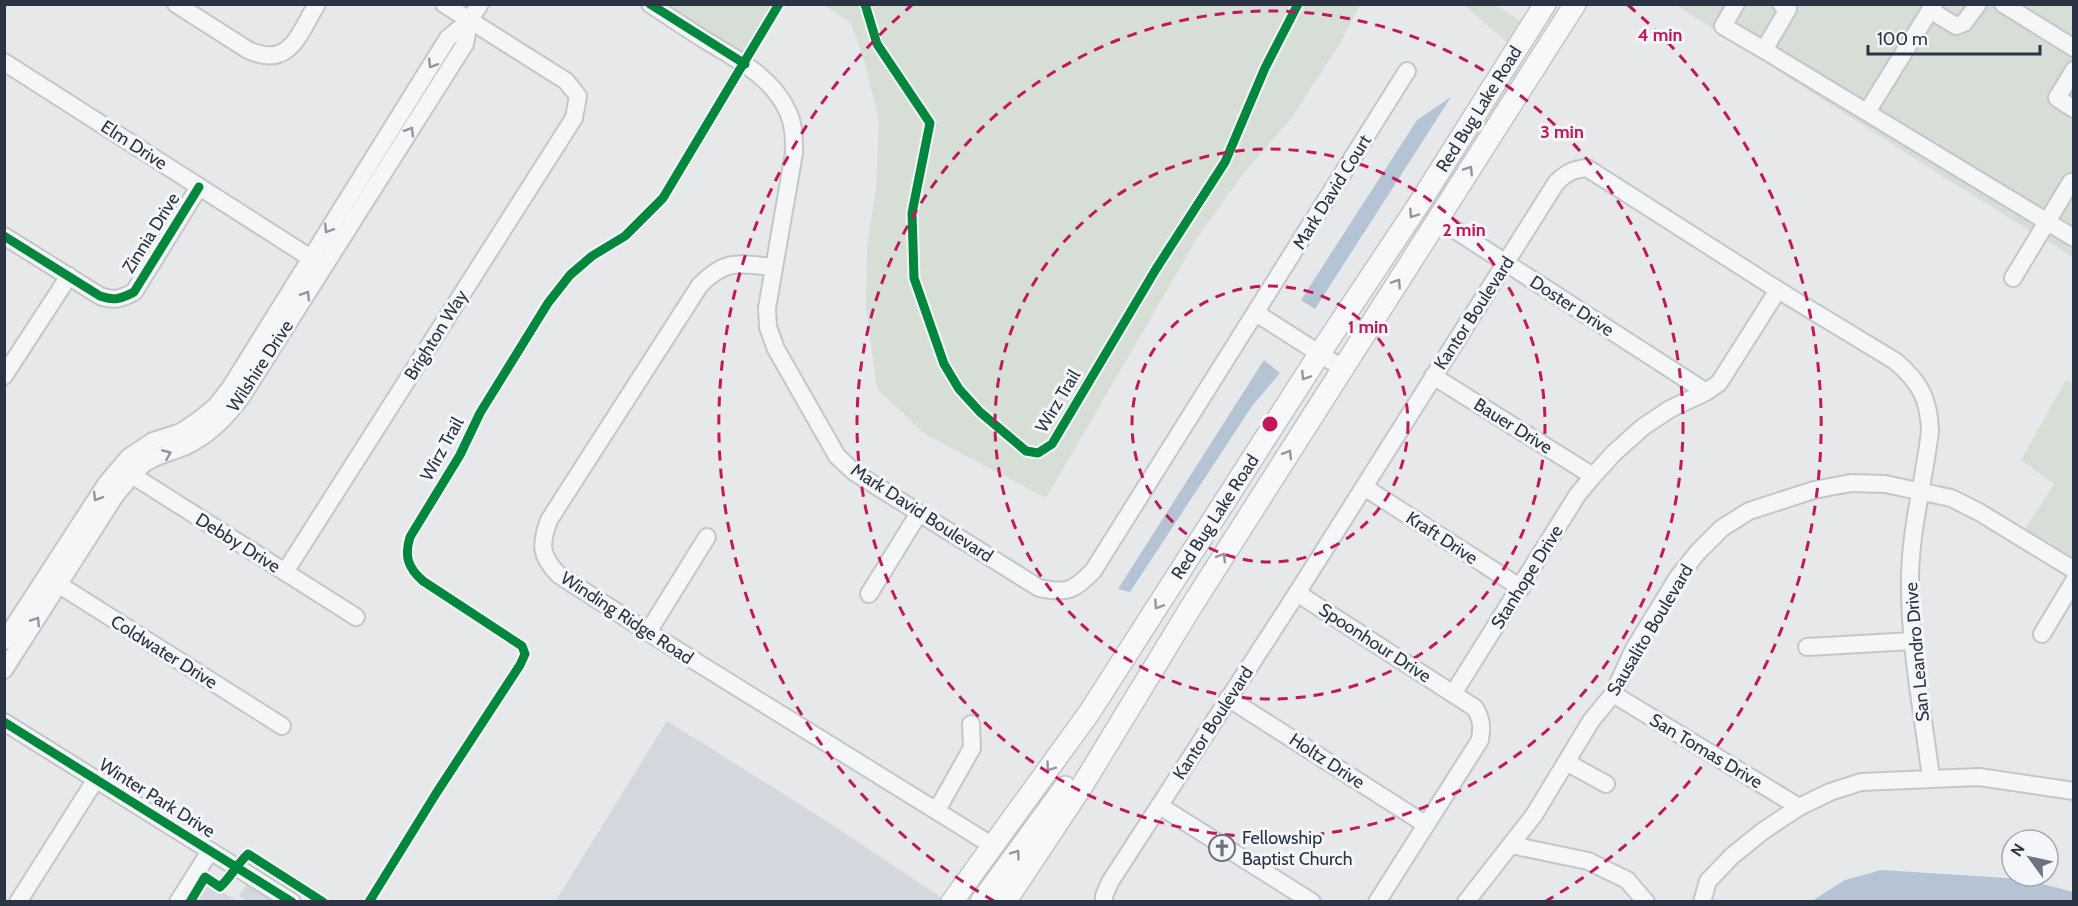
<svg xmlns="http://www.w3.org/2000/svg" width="2078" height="906" font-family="Cabin,sans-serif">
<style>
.built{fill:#d4d7dd}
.green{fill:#d6ded6}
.water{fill:#b4c4d5}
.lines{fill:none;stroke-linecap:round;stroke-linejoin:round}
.minor-casing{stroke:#c4c6c8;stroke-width:20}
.major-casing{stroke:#c2c5c8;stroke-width:24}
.minor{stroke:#f5f6f7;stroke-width:16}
.major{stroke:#f8f8f8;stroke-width:21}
.cycleway-casing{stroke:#f4f6f9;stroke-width:13}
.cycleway{stroke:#00873e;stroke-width:9}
.oneway{stroke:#90959e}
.oneway2{stroke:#92969e}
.ring{fill:none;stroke:#c2185b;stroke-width:3;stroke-dasharray:10 8}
.labels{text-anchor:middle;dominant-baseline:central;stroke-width:6;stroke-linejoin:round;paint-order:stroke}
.street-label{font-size:18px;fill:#2b3445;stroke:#f4f6f9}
.poi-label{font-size:18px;fill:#2b3445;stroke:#f4f6f9;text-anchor:start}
.centre{fill:#c2185b;stroke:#f4f6f9;stroke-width:3}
.ring-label{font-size:18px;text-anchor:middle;font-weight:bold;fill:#c2185b;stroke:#f4f6f9;stroke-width:6;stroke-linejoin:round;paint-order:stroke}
</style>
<rect width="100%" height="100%" fill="#e6e8ea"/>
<g class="built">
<polygon points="667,721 828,822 945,900 555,902"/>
<polygon points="248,881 280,901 247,901 239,896"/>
<polygon points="206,882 237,901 194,901"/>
</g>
<g class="green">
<polygon points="663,5 784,5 749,58"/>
<polygon points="823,5 1360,5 1340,43 1293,116 1242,175 1199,235 1046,498 925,434 877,389 866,307 867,247 876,189 879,121 862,53 850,22"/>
<polygon points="1464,5 1495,5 1525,24 1511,46"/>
<polygon points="1676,5 2073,5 2073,257 1942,176"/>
<polygon points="2066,380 2074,384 2073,559 2025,529 2054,484 2021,460"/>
</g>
<g class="water">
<polygon points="1451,97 1315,309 1301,300 1417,120"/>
<polygon points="1264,360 1280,373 1252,406 1130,592 1118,589"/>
<polygon points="1881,870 2023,879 2073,892 2073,901 1812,901 1845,880"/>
</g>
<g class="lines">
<defs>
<g id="minor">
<path d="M 176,4 L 248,50 C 290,69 298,35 317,4"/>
<path d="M 650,4 C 668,16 686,28 705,40 C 736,59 772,76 788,112 C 794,125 794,138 794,153 L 767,308 L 768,327 L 776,349 L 837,456 L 854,472 L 1039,588 C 1067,594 1073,591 1093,571 L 1407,71"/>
<polyline points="1736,4 1723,26 1764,50"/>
<polyline points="1781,4 1788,9 1764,50 2074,238"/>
<polyline points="2003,4 2074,48"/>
<polyline points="1930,10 1956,26 1964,23 1978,4"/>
<polyline points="4,62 320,264"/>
<polyline points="2074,70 2057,98 2074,109"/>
<polyline points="1867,112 1934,4"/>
<polyline points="1438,219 1706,392"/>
<path d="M 4,236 L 100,296 C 114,301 121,299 134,292 L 199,187"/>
<path d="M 774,267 C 739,264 727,258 700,285 L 549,520 C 540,545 540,556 559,575 L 648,632 L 993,846"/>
<polyline points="2013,278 2071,182 2074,184"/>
<polyline points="1256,313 1342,368"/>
<polyline points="4,376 69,276"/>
<polyline points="1433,376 1593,476"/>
<polyline points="124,470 356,617"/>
<polyline points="1364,487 1521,588"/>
<polyline points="285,572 574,118 578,96 566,81 444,4"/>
<polyline points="50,579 282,726"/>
<path d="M 1297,593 L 1475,708 C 1482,720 1482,727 1480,740 L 1377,902"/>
<polyline points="869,594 919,513"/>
<polyline points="648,632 707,537"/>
<polyline points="2042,634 2074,581"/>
<polyline points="4,641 106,484 129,457 153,441 181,432 199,420 216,406 230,388 448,38 469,21 480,4"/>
<polyline points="1807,647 1913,641"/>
<path d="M 4,670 L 117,493 C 125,485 131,475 139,468 C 151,456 171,453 186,446 C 209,435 227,417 242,396 L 465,44 L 469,21"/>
<polyline points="1453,694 1578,494 1593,476 1614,453 1643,427 1670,409 1706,392 1719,383 1778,290"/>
<polyline points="1613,694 1799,807"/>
<polyline points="1228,698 1425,824"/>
<polyline points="4,722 292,902"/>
<polyline points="1566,762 1606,784"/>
<polyline points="1160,806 1312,902"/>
<polyline points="937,810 972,748 971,724"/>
<polyline points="1511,845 1588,861 1627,880 1646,902"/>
<polyline points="18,902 96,779"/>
<polyline points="178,902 210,851"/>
<path d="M 1104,902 L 1104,896 L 1110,882 L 1297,593 L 1556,183 C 1566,173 1573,169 1587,168 L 1778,290 L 1895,361 C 1920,382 1929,399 1930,431 C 1924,482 1909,534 1910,586 C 1910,650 1923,714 1931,778"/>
<polyline points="1466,902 1534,815 1591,721 1613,694 1634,649 1678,577 1698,552 1722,528 1749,511 1814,490 1851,483 1885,484 1951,498 1979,512 2074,570"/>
<polyline points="1702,902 1708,881 1732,856 1763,831 1799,807 1830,792 1861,782 1979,777 2074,791"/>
</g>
<g id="major">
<polyline points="952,902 1089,713 1320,353 1417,207 1545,4"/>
<polyline points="981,902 1065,787"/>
<polyline points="1005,902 1082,786 1191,607 1575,4"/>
</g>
</defs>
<use href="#minor" class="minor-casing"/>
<use href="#major" class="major-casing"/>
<use href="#minor" class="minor"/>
<use href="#major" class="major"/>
<defs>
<g id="cycleway">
<polyline points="650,4 745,64"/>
<polyline points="865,4 877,44 930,123 912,213 914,278 944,364 959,389 980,412 1026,451 1038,453 1052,444 1156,269 1225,162 1265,68 1298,4"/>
<path d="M 4,236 L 100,296 C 114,301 121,299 134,292 L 199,187"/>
<polyline points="4,722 292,902"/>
<path d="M 190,902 L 205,877 L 220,887 C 231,877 237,864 248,854 L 323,902"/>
<path d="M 369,902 L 437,792 L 520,665 L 525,654 L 522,646 L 423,581 C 408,568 404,556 410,537 L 460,455 L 480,413 L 548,303 L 570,275 L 592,256 L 625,236 L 663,198 L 779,4"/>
</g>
</defs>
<use href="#cycleway" class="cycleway-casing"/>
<use href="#cycleway" class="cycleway"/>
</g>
<defs><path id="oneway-chevron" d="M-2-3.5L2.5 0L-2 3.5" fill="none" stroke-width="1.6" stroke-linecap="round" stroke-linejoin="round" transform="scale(1.5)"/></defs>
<g class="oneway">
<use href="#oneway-chevron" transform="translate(432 64) rotate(122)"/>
<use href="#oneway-chevron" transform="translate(410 131) rotate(-58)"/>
<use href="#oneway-chevron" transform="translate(328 229) rotate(122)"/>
<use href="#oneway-chevron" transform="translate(306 295) rotate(-58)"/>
<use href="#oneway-chevron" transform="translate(167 454) rotate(-23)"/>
<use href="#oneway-chevron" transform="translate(97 497) rotate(122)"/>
<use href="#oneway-chevron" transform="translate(36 621) rotate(-57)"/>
</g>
<g class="oneway2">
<use href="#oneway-chevron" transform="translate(1469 170) rotate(-57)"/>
<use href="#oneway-chevron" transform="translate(1413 214) rotate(124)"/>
<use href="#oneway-chevron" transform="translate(1397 283) rotate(-57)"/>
<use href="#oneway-chevron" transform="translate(1305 376) rotate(123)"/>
<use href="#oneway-chevron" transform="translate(1288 454) rotate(-58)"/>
<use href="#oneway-chevron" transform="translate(1222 557) rotate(-58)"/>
<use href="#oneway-chevron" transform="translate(1158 605) rotate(123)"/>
<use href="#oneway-chevron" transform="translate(1050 767) rotate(126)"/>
<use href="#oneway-chevron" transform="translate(1016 854) rotate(-54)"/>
</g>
<g class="ring">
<circle cx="1270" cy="424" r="138"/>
<circle cx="1270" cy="424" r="275"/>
<circle cx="1270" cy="424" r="413"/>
<path d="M994 901A551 551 0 0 1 912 5M1628 5A551 551 0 0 1 1546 901"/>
</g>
<defs>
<symbol id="church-ring" viewBox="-11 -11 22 22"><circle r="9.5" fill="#f4f6f9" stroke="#6c737f" stroke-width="1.5"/><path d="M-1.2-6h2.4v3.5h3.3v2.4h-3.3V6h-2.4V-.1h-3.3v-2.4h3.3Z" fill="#6c737f"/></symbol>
</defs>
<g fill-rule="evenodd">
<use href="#church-ring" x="1207" y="833" width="30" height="30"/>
</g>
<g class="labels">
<g class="street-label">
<text transform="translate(1479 109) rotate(-58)">Red Bug Lake Road</text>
<text transform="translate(134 145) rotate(33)">Elm Drive</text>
<text transform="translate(1332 192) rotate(-58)">Mark David Court</text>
<text transform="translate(151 233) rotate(-58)">Zinnia Drive</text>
<text transform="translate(1572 306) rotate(33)">Doster Drive</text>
<text transform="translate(1474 313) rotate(-57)">Kantor Boulevard</text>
<text transform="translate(436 335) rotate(-58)">Brighton Way</text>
<text transform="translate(260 366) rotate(-57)">Wilshire Drive</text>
<text transform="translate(1058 401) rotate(-59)">Wirz Trail</text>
<text transform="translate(1513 426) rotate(32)">Bauer Drive</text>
<text transform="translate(442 449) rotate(-61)">Wirz Trail</text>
<text transform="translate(922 513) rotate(33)">Mark David Boulevard</text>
<text transform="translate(1215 517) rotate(-57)">Red Bug Lake Road</text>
<text transform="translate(1442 538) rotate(33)">Kraft Drive</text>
<text transform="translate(238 543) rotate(32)">Debby Drive</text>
<text transform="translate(1527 577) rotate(-58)">Stanhope Drive</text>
<text transform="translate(627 618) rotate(33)">Winding Ridge Road</text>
<text transform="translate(1650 630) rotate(-59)">Sausalito Boulevard</text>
<text transform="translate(1375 643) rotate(33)">Spoonhour Drive</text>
<text transform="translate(164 652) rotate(32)">Coldwater Drive</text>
<text transform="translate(1917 652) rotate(-95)">San Leandro Drive</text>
<text transform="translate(1213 723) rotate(-57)">Kantor Boulevard</text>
<text transform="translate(1706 751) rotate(31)">San Tomas Drive</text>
<text transform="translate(1327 761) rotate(33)">Holtz Drive</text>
<text transform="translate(157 798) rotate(32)">Winter Park Drive</text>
</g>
<g class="poi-label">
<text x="1242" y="838">Fellowship<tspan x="1242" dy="21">Baptist Church</tspan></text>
</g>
</g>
<circle cx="1270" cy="424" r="9" class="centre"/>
<g class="ring-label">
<text x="1660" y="41">4 min</text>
<text x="1562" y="138">3 min</text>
<text x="1464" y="236">2 min</text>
<text x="1368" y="333">1 min</text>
</g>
<rect width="2078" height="906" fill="none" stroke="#2b3445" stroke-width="12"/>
<g transform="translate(2030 858) rotate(303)"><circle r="28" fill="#f4f6f9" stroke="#a4a8b1" stroke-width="1.5"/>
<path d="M0-4.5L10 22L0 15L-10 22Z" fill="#6c737f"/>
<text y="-9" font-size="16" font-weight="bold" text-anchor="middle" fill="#2b3445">N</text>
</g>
<path d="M1868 45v9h172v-9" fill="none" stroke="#2b3445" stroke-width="3"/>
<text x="1877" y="45" font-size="18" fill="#2b3445" stroke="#f4f6f9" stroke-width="4.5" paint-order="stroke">100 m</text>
</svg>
